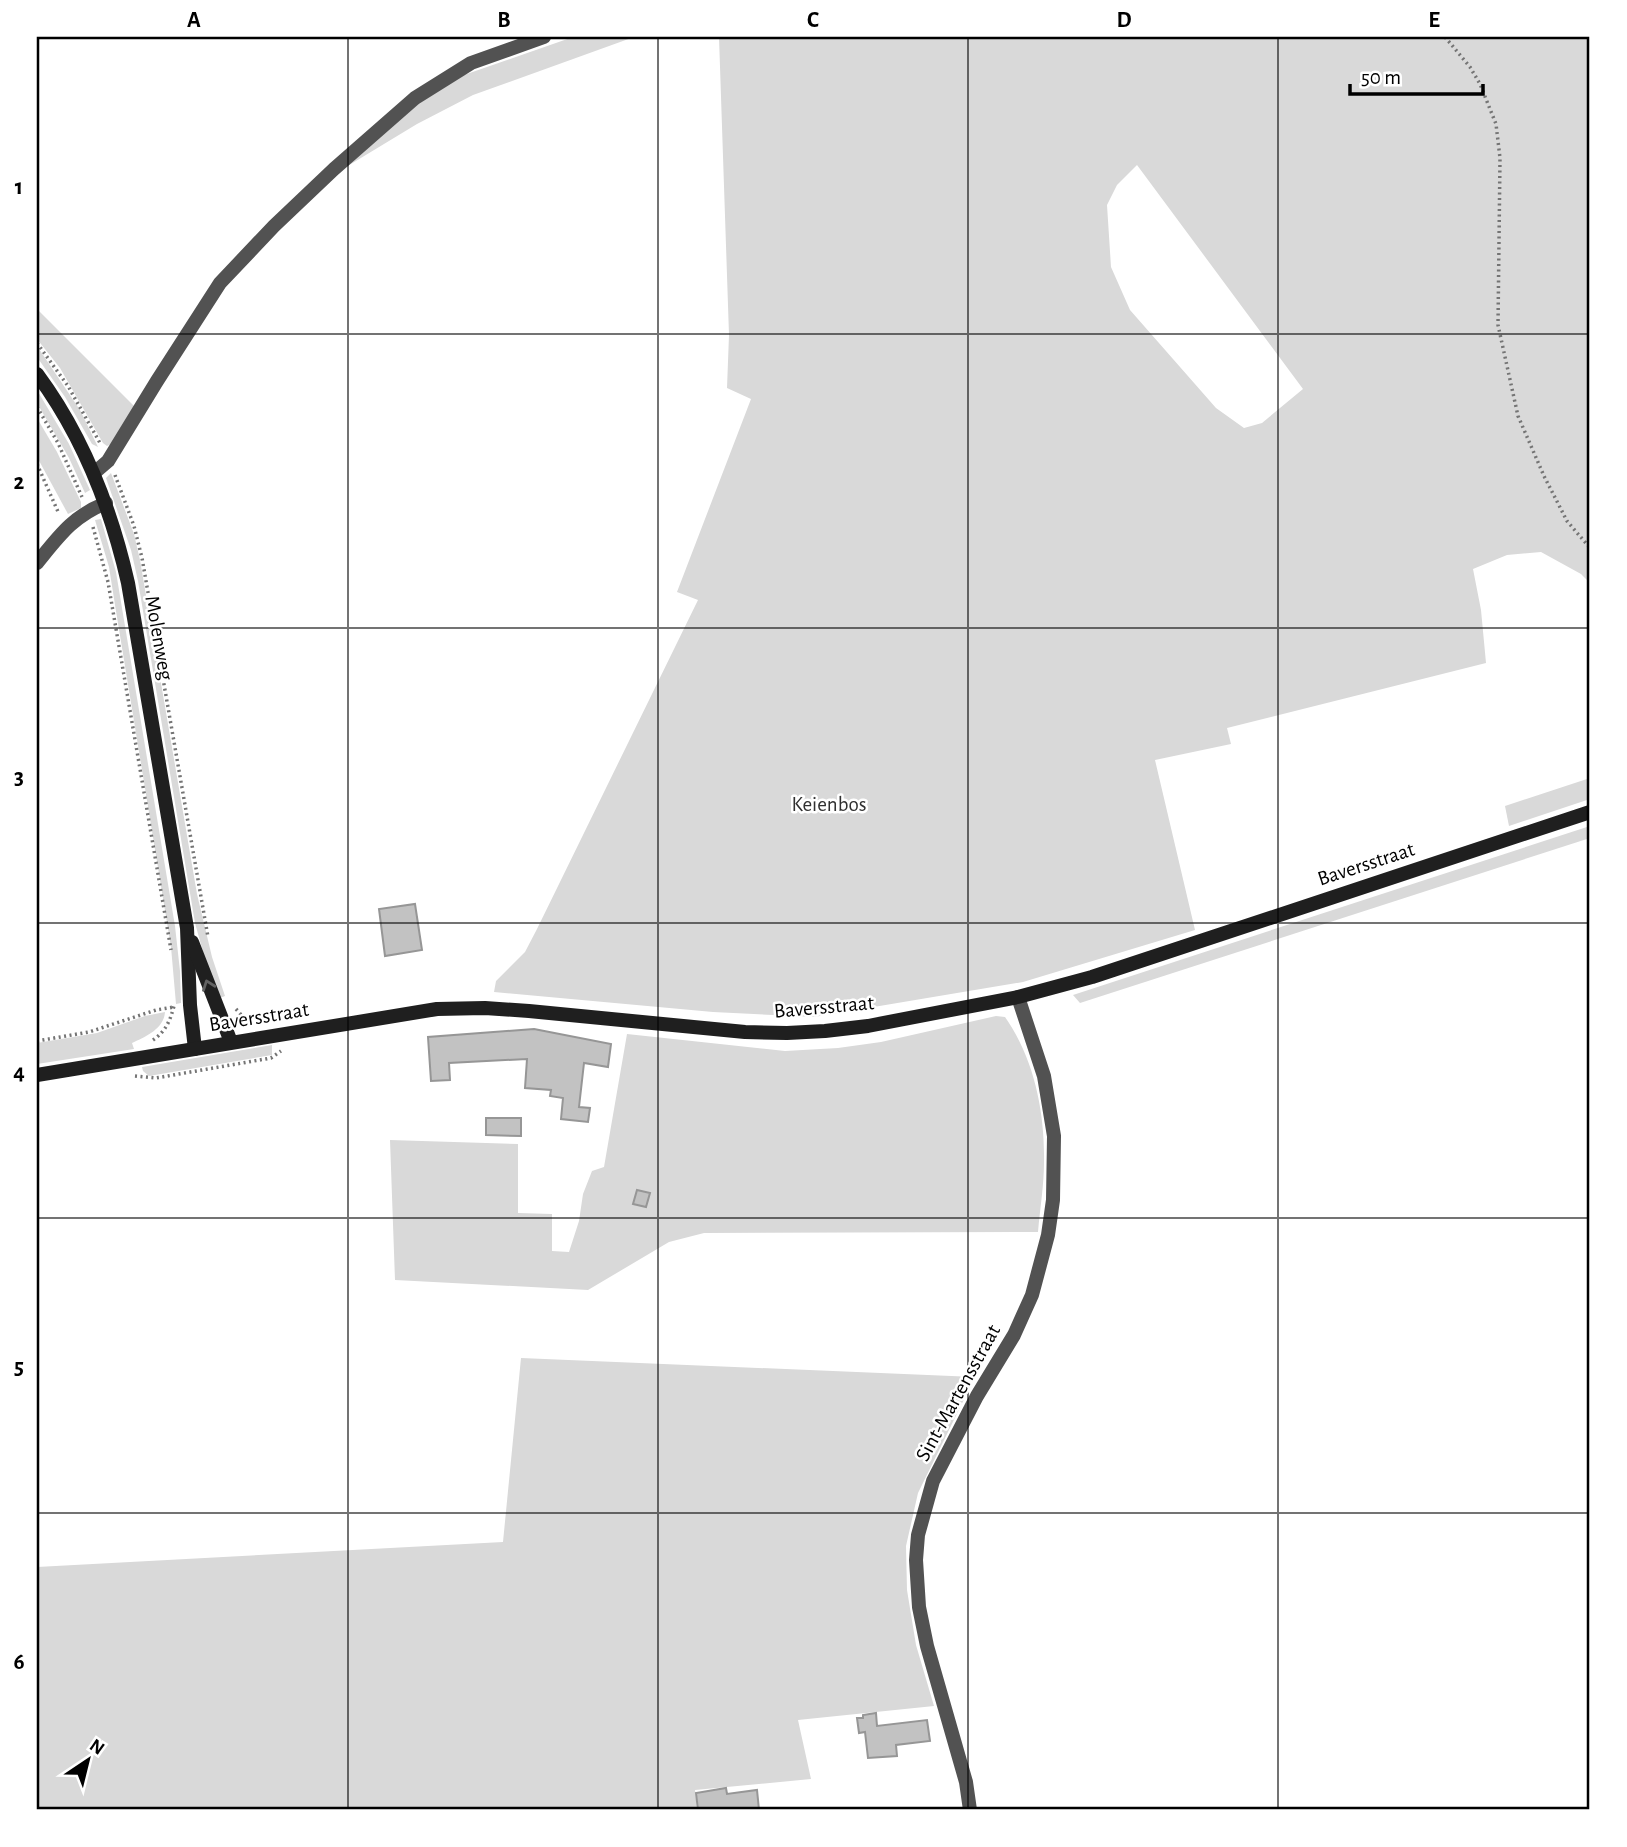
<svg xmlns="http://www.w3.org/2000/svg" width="1627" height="1847" font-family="'Alegreya Sans',sans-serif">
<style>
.green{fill:#d9d9d9;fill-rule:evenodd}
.building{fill:#c2c2c2;stroke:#969696;stroke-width:2}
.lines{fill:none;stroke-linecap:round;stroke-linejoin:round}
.path{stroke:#747474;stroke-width:3.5;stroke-dasharray:2 3.5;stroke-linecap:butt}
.minor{stroke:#525252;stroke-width:14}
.tertiary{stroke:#525252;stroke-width:14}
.secondary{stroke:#1f1f1f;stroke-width:14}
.oneway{stroke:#626262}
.grid{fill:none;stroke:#000;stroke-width:2;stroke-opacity:0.55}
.labels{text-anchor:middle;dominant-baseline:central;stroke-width:5;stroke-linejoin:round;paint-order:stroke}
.street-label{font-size:21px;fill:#000;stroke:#fff}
.park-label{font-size:21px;fill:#303030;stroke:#fff}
.neatline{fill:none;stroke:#000;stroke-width:2.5}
.grid-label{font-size:23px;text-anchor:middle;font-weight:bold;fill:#000}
</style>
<rect width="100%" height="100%" fill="#fff"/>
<g class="green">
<polygon points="573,37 634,37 473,95 417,124 346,167 416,104 461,76"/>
<path d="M 719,37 L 1590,37 L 1590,583 L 1581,574 L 1541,552 L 1507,555 L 1473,569 L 1481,610 L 1486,663 L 1227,728 L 1231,744 L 1155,760 L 1195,930 L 1023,982 L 814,1017 L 713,1012 L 494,992 L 496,981 L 525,952 L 537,929 L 698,600 L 677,592 L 751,399 L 727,388 L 729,335 ZM 1137,165 L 1303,389 L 1262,423 L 1244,428 L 1216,408 L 1130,310 L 1111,267 L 1107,205 L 1117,185 Z"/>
<polygon points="37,309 136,408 114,443 107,446 103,443 60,368 37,339"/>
<polygon points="37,346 80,410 98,447 92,444 65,397 37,357"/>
<polygon points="37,390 69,444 90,490 85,493 69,458 37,403"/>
<polygon points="37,418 57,452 81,502 81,508 68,514 37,457"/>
<polygon points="111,473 134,534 140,560 197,894 212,957 225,996 220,998 205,959 195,923 138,581 131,550 106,478"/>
<polygon points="101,519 116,572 175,926 180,971 181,1003 176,1004 171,947 115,605 109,567 95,520"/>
<polygon points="1590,778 1590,799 1509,826 1505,806"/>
<polygon points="1590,826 1590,838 1080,1003 1073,995"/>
<path d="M 165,1012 C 164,1029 145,1037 132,1043 L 134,1049 L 37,1064 L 37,1043 L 97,1033 L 145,1016 Z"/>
<path d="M 996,1016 L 1005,1017 C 1034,1058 1045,1112 1044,1162 C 1044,1185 1040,1209 1038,1232 L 704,1233 L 669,1242 L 588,1290 L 395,1280 L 390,1140 L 518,1144 L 518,1213 L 552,1214 L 552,1251 L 569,1252 L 579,1221 L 583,1194 L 592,1171 L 604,1167 L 627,1034 L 785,1051 L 838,1048 L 881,1042 Z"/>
<polygon points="272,1045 272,1055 149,1076 143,1071 142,1067"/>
<polygon points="521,1358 975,1377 918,1493 906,1546 907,1590 916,1645 934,1706 798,1720 811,1779 695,1790 697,1810 37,1810 37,1567 503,1542"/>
</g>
<g class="building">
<polygon points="415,904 422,950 385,956 379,909"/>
<polygon points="534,1029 611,1044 608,1067 584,1063 579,1107 590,1108 588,1122 561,1119 563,1098 550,1096 551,1090 525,1088 527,1059 449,1063 450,1080 431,1081 428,1037"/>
<polygon points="486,1118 521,1118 521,1136 486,1135"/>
<polygon points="637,1190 650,1193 646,1207 633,1204"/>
<polygon points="876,1713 877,1726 927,1720 930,1741 896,1745 897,1756 868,1758 865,1732 859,1733 857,1718 863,1718 863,1715"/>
<polygon points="726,1788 727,1794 757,1790 759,1810 698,1810 696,1793"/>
</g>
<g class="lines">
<g class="path">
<polyline points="1445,37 1470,67 1480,84 1496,124 1500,158 1498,325 1518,416 1544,476 1567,521 1590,548"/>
<polyline points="37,343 68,386 100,443"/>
<polyline points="37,407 58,443 82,497"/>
<polyline points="37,464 59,514"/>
<polyline points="115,475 134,526 142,558 208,937"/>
<polyline points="93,527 108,582 171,950"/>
<polyline points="236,1009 245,1019 254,1023"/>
<path d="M 153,1040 C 166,1031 170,1021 174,1006"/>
<polyline points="37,1041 89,1032 156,1010 174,1007"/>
<polyline points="135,1076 156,1078 271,1058 281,1051"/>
</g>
<g class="minor">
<polyline points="94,473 108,461 157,381 220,283 274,226 334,169 415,98 471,63 544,37"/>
<path d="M 37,563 C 59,536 73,516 106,503"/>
</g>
<polyline class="tertiary" points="970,1810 966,1782 927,1646 919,1607 916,1560 918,1535 933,1481 977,1396 1014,1335 1032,1295 1048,1235 1053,1200 1054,1136 1044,1076 1018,997"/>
<g class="secondary">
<path d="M 37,374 C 83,436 111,508 128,583 L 187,928 L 190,1005 L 195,1049"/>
<polyline points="192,942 231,1042"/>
<polyline points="37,1075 437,1009 485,1008 529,1011 745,1032 787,1033 825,1031 868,1026 1018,997 1092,977 1590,812"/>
</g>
</g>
<defs><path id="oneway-chevron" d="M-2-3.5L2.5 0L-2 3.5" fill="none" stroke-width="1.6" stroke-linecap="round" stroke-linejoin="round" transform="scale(1.75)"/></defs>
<use class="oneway" href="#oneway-chevron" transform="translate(208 985) rotate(-110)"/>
<path class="grid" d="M 348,37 L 348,1810M 658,37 L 658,1810M 968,37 L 968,1810M 1278,37 L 1278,1810M 37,334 L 1590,334M 37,628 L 1590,628M 37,923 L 1590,923M 37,1218 L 1590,1218M 37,1513 L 1590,1513"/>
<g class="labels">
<g class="street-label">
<text transform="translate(159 638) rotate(80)">Molenweg</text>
<text transform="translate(1366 864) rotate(-18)">Baversstraat</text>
<text transform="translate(824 1007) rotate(-5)">Baversstraat</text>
<text transform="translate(259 1017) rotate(-9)">Baversstraat</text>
<text transform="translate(958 1393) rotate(-61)">Sint-Martensstraat</text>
</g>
<g class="park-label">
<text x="829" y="804">Keienbos</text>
</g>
</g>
<rect width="1627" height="1847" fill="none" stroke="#ffffff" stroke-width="77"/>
<g transform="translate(88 1760) rotate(35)" stroke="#ffffff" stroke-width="5" paint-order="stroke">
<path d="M0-5L12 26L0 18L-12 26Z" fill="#000000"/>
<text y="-10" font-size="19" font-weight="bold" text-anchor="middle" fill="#000000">N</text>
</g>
<path d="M1350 84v10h133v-10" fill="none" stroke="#000000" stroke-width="3.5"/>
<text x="1361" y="84" font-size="21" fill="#000000" stroke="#ffffff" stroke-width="5" paint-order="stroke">50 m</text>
<rect x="38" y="38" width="1550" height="1770" class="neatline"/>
<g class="grid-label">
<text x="194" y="27">A</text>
<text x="504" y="27">B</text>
<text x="813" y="27">C</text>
<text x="1124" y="27">D</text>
<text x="1434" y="27">E</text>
<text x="19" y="194">1</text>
<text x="19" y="489">2</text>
<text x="19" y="784">3</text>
<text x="19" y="1079">4</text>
<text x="19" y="1374">5</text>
<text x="19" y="1669">6</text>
</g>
</svg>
